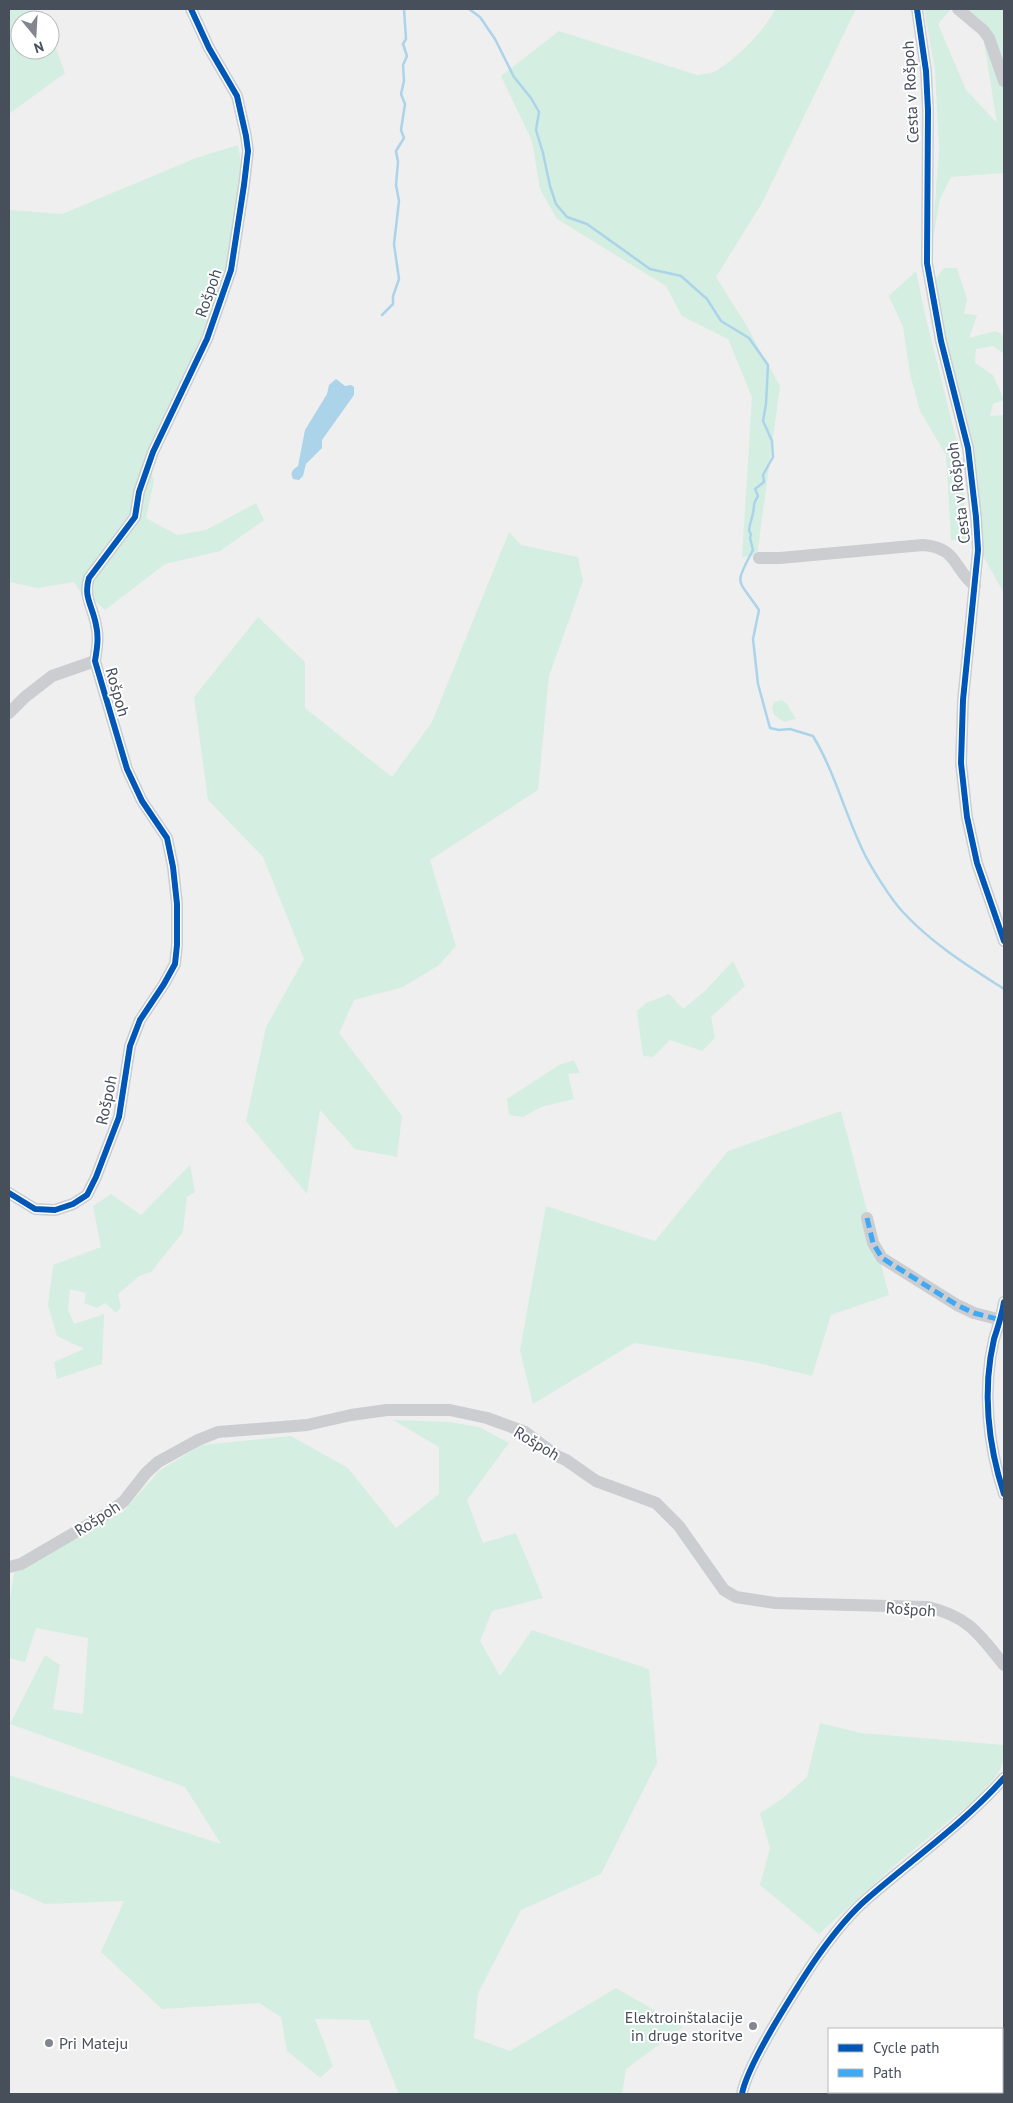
<svg xmlns="http://www.w3.org/2000/svg" width="1013" height="2103" font-family="'PT Sans',sans-serif">
<style>
.green{fill:#d4eee2}
.water{fill:#abd4ea}
.lines{fill:none;stroke-linecap:round;stroke-linejoin:round}
.stream{stroke:#abd4ea;stroke-width:2.5}
.minor{stroke:#cbcdd0;stroke-width:12}
.quiet{stroke:#3fa9f5;stroke-width:5;stroke-dasharray:10 5;stroke-linecap:butt}
.cycleway-casing{stroke:#fff;stroke-width:9}
.cycleway{stroke:#0057b8;stroke-width:6}
.poi-dot{fill:#82878f;stroke:#fff;stroke-width:2}
.labels{text-anchor:middle;dominant-baseline:central;stroke-width:4;stroke-linejoin:round;paint-order:stroke}
.street-label{font-size:16px;fill:#474f5b;stroke:#fff}
.poi-label{font-size:16px;fill:#474f5b;stroke:#fff;text-anchor:end}
</style>
<rect width="100%" height="100%" fill="#f0efef"/>
<g class="green">
<polygon points="9,9 42,11 45,20 20,20 20,50 50,50 50,32 65,73 9,114"/>
<path d="M 775,9 L 856,9 L 762,203 L 716,277 L 745,323 L 780,386 L 757,556 L 742,557 L 752,397 L 728,339 L 682,316 L 666,286 L 557,219 L 540,189 L 532,141 L 501,76 L 559,31 L 697,75 C 703,74 711,74 716,71 C 737,58 765,31 775,9 Z"/>
<polygon points="924,9 951,9 938,24 966,90 997,123 981,24 959,9 1004,9 1004,173 951,177 940,199 932,243 939,149 935,70"/>
<polygon points="238,145 243,174 227,270 212,313 146,457 154,481 146,518 177,535 206,530 256,503 264,520 220,551 165,564 105,610 97,603 86,601 74,582 38,588 9,582 9,210 62,214 196,158"/>
<polygon points="944,268 957,268 967,299 964,314 977,315 969,338 995,331 1004,335 1004,354 993,346 976,349 975,363 993,375 1004,400 993,404 990,416 1004,415 1004,593 983,556 954,379 934,281"/>
<polygon points="916,271 924,310 961,458 967,541 951,540 946,455 920,411 910,374 903,327 889,296"/>
<polygon points="509,532 521,545 578,557 583,581 549,676 538,790 430,860 456,946 439,965 403,987 354,1000 339,1033 402,1116 397,1157 355,1149 320,1110 307,1194 246,1121 266,1027 304,959 263,857 208,800 194,697 258,617 305,662 305,708 392,777 432,722"/>
<polygon points="782,700 787,704 796,719 784,722 774,715 772,707 774,702"/>
<polygon points="733,961 745,986 711,1017 715,1038 702,1051 670,1040 653,1057 643,1056 637,1011 646,1003 669,994 683,1009 706,990"/>
<polygon points="574,1060 580,1073 568,1074 574,1099 541,1107 523,1117 509,1115 507,1099 559,1065"/>
<polygon points="841,1111 889,1295 831,1315 812,1376 754,1362 634,1343 533,1404 520,1350 546,1206 655,1241 728,1151"/>
<polygon points="190,1165 195,1192 187,1197 183,1232 151,1272 139,1276 118,1294 121,1307 116,1313 105,1303 97,1308 84,1303 86,1293 70,1289 68,1310 74,1324 104,1314 102,1364 57,1379 54,1362 84,1349 57,1336 48,1305 53,1265 101,1247 93,1206 111,1194 141,1215"/>
<polygon points="393,1420 450,1422 479,1427 509,1443 467,1500 483,1543 516,1533 543,1598 492,1611 480,1641 500,1676 532,1630 649,1669 657,1763 601,1874 521,1910 478,1993 474,2038 510,2051 616,1988 683,2027 626,2069 622,2094 399,2094 369,2020 315,2019 333,2066 320,2078 287,2051 281,2017 259,2003 162,2009 101,1952 124,1901 45,1904 9,1888 9,1775 221,1844 185,1787 10,1724 45,1655 60,1665 53,1709 83,1714 88,1638 36,1628 25,1662 9,1658 9,1605 14,1572 123,1512 159,1471 201,1445 291,1436 348,1468 396,1528 439,1494 439,1447"/>
<polygon points="820,1723 861,1733 1004,1745 1004,1760 998,1774 977,1798 894,1866 819,1934 760,1885 770,1848 760,1813 782,1799 807,1777"/>
</g>
<path class="water" d="M 336,379 L 345,386 L 351,385 L 354,387 L 354,395 L 322,440 L 322,448 L 306,464 L 303,476 L 299,480 L 293,479 C 290,472 292,470 298,466 L 305,430 L 327,394 L 329,385 Z"/>
<g class="lines">
<g class="stream">
<path d="M 469,9 L 480,17 L 495,39 L 514,77 L 531,98 L 539,112 L 536,130 L 543,153 L 550,186 L 556,204 L 567,217 L 587,224 L 650,269 L 681,276 L 707,299 L 721,321 L 749,338 L 768,365 L 766,404 L 763,421 L 772,441 L 773,457 L 763,475 L 764,482 L 755,489 L 758,496 C 752,505 755,505 753,513 C 752,520 749,524 749,531 L 751,534 L 750,538 L 753,550 C 733,587 738,578 759,610 L 753,639 L 758,684 L 770,728 L 779,730 L 790,729 L 813,736 C 836,774 846,818 866,857 C 874,872 891,899 902,911 C 931,943 968,966 1004,989"/>
<polyline points="382,315 393,304 393,296 399,279 394,244 399,201 396,185 398,162 396,151 404,138 401,130 405,104 401,94 404,81 403,65 407,56 403,44 406,39 404,9"/>
</g>
<g class="minor">
<polyline points="917,9 926,71 928,110 927,263 941,341 968,448 976,517 978,550 963,700 961,763 967,817 977,863 1004,941"/>
<polyline points="958,9 983,30 989,38 1004,81"/>
<path d="M 759,558 L 780,558 L 923,545 C 958,548 952,567 975,586"/>
<polyline points="9,713 25,697 52,676 95,661"/>
<path d="M 9,1193 L 35,1209 L 55,1210 L 73,1204 L 87,1195 L 96,1177 L 119,1117 L 130,1046 L 140,1020 L 164,984 L 175,964 L 177,945 L 177,904 L 173,867 L 167,838 L 142,801 L 127,769 L 95,661 C 97,649 99,637 96,625 C 93,607 83,597 89,578 L 135,517 L 139,492 L 153,452 L 207,339 L 231,270 L 244,185 L 248,151 L 246,136 L 237,96 L 209,48 L 191,9"/>
<polyline points="867,1218 873,1243 882,1258 957,1305 974,1313 1001,1320"/>
<path d="M 1004,1302 C 1002,1315 998,1327 994,1339 C 982,1390 988,1445 1004,1494"/>
<path d="M 9,1567 L 21,1564 L 110,1512 L 124,1501 L 146,1473 L 158,1462 L 198,1440 L 218,1432 L 307,1425 L 351,1415 L 387,1410 L 450,1410 L 487,1418 L 525,1432 L 557,1456 L 566,1460 L 596,1481 L 656,1503 L 679,1526 L 724,1590 L 736,1597 L 775,1603 L 928,1607 C 969,1617 979,1634 1004,1665"/>
<path d="M 742,2094 C 745,2076 766,2039 776,2022 C 800,1982 832,1929 868,1898 C 914,1858 964,1823 1004,1778"/>
</g>
<polyline class="quiet" points="867,1218 873,1243 882,1258 957,1305 974,1313 1001,1320"/>
<defs>
<g id="cycleway">
<polyline points="917,9 926,71 928,110 927,263 941,341 968,448 976,517 978,550 963,700 961,763 967,817 977,863 1004,941"/>
<path d="M 9,1193 L 35,1209 L 55,1210 L 73,1204 L 87,1195 L 96,1177 L 119,1117 L 130,1046 L 140,1020 L 164,984 L 175,964 L 177,945 L 177,904 L 173,867 L 167,838 L 142,801 L 127,769 L 95,661 C 97,649 99,637 96,625 C 93,607 83,597 89,578 L 135,517 L 139,492 L 153,452 L 207,339 L 231,270 L 244,185 L 248,151 L 246,136 L 237,96 L 209,48 L 191,9"/>
<path d="M 1004,1302 C 1002,1315 998,1327 994,1339 C 982,1390 988,1445 1004,1494"/>
<path d="M 742,2094 C 745,2076 766,2039 776,2022 C 800,1982 832,1929 868,1898 C 914,1858 964,1823 1004,1778"/>
</g>
</defs>
<use href="#cycleway" class="cycleway-casing"/>
<use href="#cycleway" class="cycleway"/>
</g>
<g class="poi-dot">
<circle cx="753" cy="2026" r="5"/>
<circle cx="49" cy="2043" r="5"/>
</g>
<g class="labels">
<g class="street-label">
<text transform="translate(910 92) rotate(-93)">Cesta v Rošpoh</text>
<text transform="translate(208 293) rotate(-71)">Rošpoh</text>
<text transform="translate(958 493) rotate(-97)">Cesta v Rošpoh</text>
<text transform="translate(118 692) rotate(74)">Rošpoh</text>
<text transform="translate(106 1100) rotate(-78)">Rošpoh</text>
<text transform="translate(537 1443) rotate(31)">Rošpoh</text>
<text transform="translate(97 1518) rotate(-33)">Rošpoh</text>
<text transform="translate(911 1609) rotate(4)">Rošpoh</text>
</g>
<g class="poi-label">
<text x="743" y="2017">Elektroinštalacije<tspan x="743" dy="18">in druge storitve</tspan></text>
<text x="59" y="2043" text-anchor="start">Pri Mateju</text>
</g>
</g>
<rect width="1013" height="2103" fill="none" stroke="#474f5b" stroke-width="20"/>
<rect x="828" y="2028" width="175" height="65" fill="#ffffff" stroke="#b5b9bd"/>
<rect x="838" y="2044" width="25" height="8" fill="#0057b8" stroke="#b5b9bd"/>
<text x="873" y="2053" font-size="15" fill="#474f5b">Cycle path</text>
<rect x="838" y="2069" width="25" height="8" fill="#3fa9f5" stroke="#b5b9bd"/>
<text x="873" y="2078" font-size="15" fill="#474f5b">Path</text>
<g transform="translate(35 35) rotate(162)"><circle r="24" fill="#ffffff" stroke="#b5b9bd"/>
<path d="M0-4L9 19L0 12L-9 19Z" fill="#82878f"/>
<text y="-8" font-size="14" font-weight="bold" text-anchor="middle" fill="#474f5b">N</text>
</g>
</svg>
